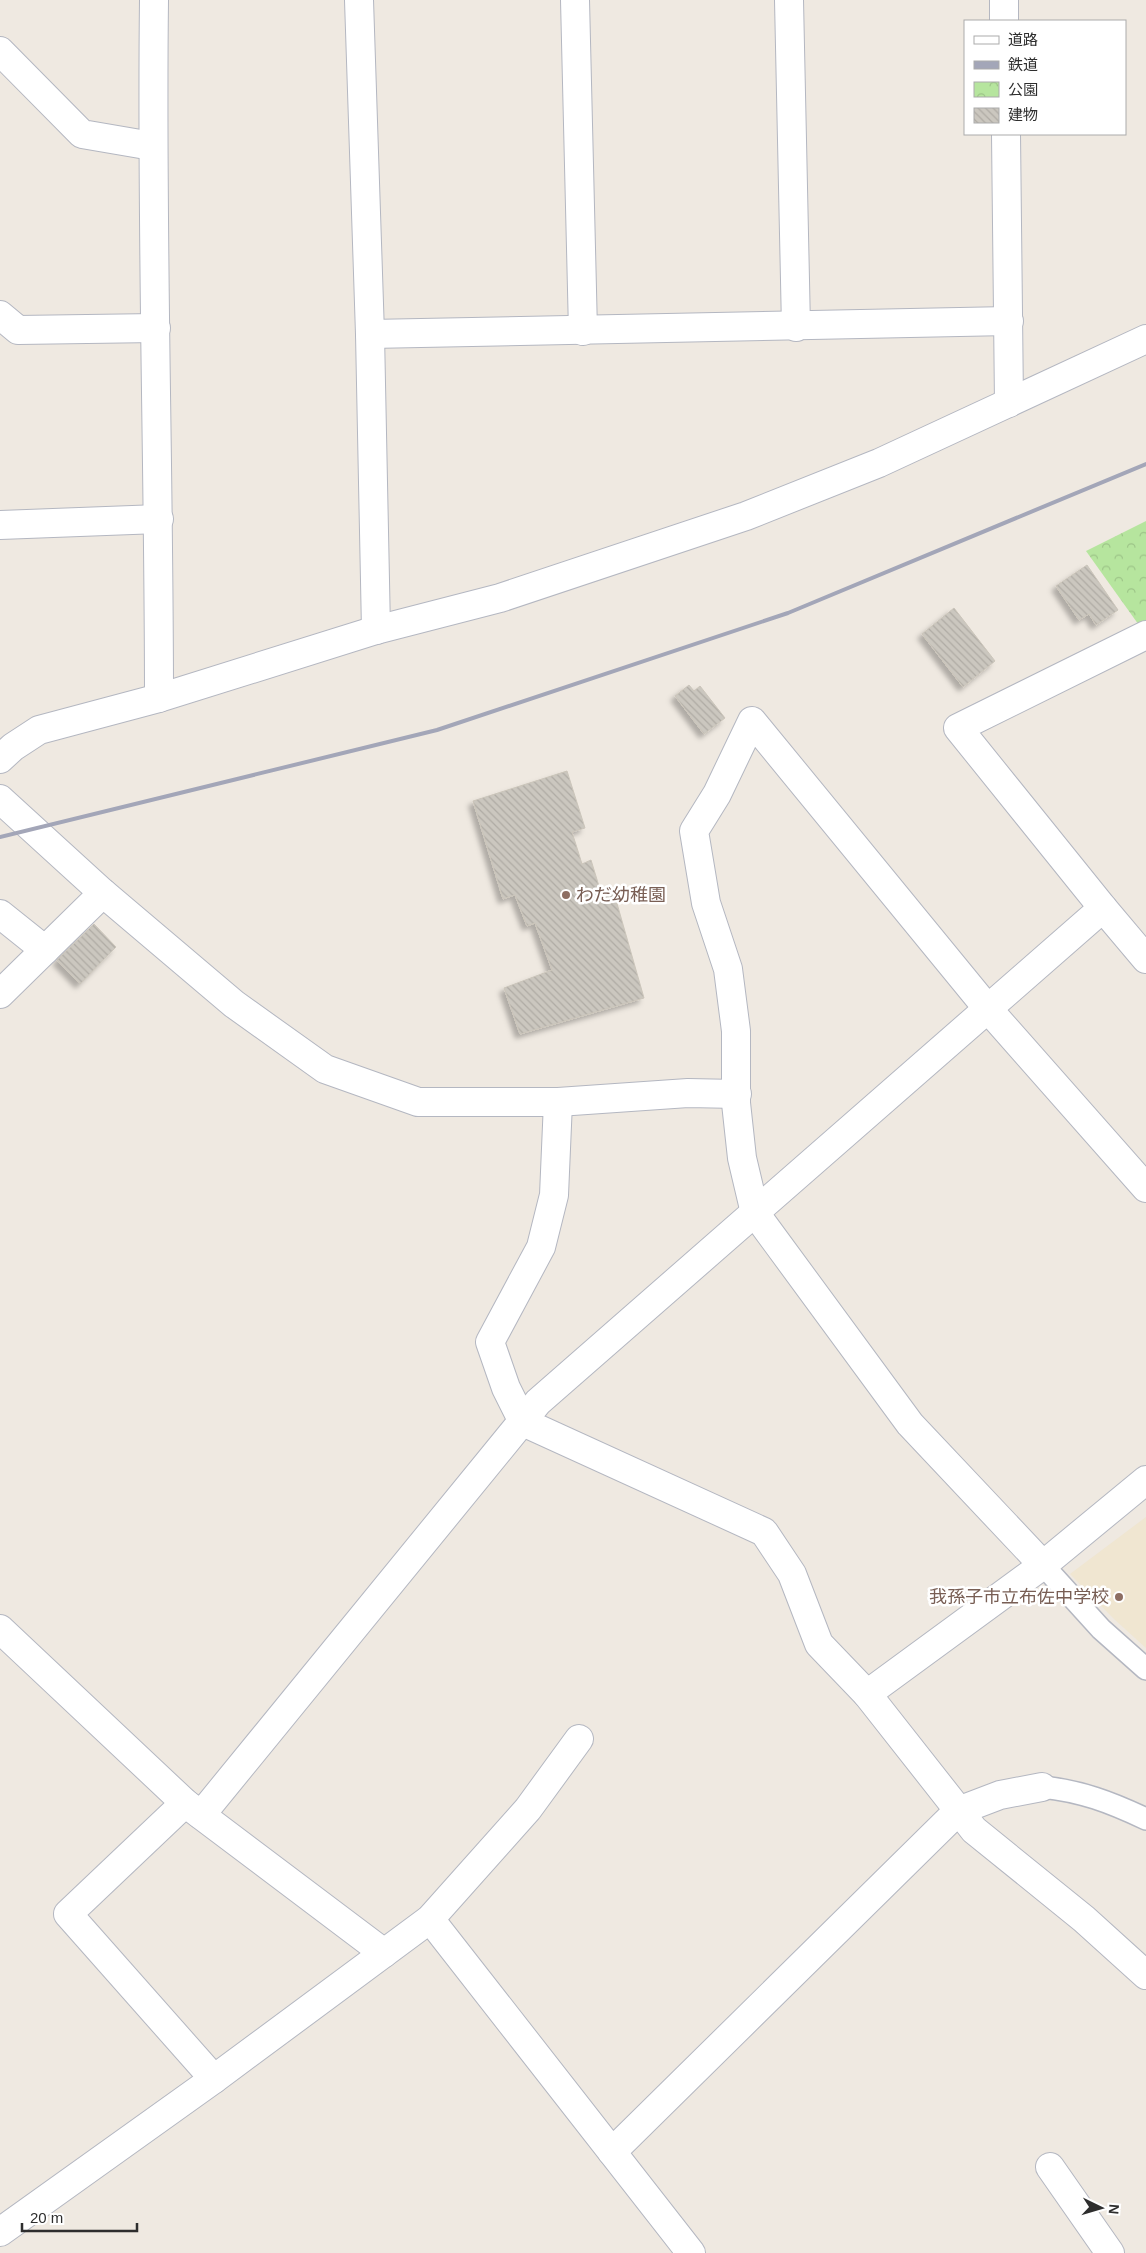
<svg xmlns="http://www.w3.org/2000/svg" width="1146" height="2253" font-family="Helvetica,'Noto Sans JP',sans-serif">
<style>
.education{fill:#f0e6d1}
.park{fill:url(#park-crowns)}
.building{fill:url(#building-back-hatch);stroke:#cbc5ba;filter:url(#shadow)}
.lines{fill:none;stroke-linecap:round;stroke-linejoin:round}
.lane-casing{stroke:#b4b7c1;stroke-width:24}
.street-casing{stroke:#b4b7c1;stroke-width:30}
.lane{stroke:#fff;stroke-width:21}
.street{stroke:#fff;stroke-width:28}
.rail{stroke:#a3a6b8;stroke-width:4}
.education-dot{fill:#8d6e63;stroke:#fff;stroke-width:2}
.labels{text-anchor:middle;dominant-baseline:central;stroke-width:5;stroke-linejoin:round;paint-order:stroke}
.education-label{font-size:18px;fill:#785e54;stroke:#fff;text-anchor:start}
</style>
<defs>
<pattern id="park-crowns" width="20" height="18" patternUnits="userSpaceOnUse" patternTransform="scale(1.25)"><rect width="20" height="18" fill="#b6e59e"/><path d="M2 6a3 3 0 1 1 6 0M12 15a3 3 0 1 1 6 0" fill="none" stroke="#9dc588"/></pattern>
<pattern id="building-back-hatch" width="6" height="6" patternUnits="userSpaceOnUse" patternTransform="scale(1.25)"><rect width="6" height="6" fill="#cbc7bf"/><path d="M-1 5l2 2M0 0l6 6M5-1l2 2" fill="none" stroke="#afaba4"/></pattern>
<filter id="shadow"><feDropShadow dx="-4.5" dy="4.5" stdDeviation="2.5" flood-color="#0004"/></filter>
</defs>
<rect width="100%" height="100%" fill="#efe9e1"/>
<polygon class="education" points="1146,1517 1146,1648 1114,1619 1070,1574"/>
<polygon class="park" points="1146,521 1146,635 1086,551"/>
<g class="building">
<polygon points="1087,565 1118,610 1096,625 1089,614 1079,620 1056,586"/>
<polygon points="954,608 995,661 963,687 922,634"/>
<polygon points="689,685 694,691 700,686 725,718 704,734 675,696"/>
<polygon points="567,771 585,828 572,832 582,864 591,860 602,896 614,893 644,998 520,1034 504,988 552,970 535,923 527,926 515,895 503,899 473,801"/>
<polygon points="94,924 116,947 80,984 57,960"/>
</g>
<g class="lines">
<defs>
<g id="lane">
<polyline points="1043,1565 1101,1629 1146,1669"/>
<path d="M 1042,1787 C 1081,1791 1110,1802 1146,1819"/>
</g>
<g id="street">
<path d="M 154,0 C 151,233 159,465 159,698"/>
<polyline points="359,0 370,334 376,630"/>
<polyline points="575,0 583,331"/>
<polyline points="789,0 796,327"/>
<polyline points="1004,0 1004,21"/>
<polyline points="0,51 82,134 152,146"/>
<polyline points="1006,134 1009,403"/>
<polyline points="0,315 18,330 156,328"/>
<polyline points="370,334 1009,321"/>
<polyline points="0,525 159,519"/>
<polyline points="0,759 13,747 39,730 159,698 376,630 500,598 746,516 879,463 1146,339"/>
<polyline points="0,799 103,893 234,1004 325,1069 418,1102 558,1102 688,1093 737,1094"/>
<polyline points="1103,908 958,728 1146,635"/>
<polyline points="0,914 45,950"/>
<polyline points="0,994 103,893"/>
<polyline points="558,1102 554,1195 541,1247 490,1342 506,1388 523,1422 764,1532 792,1574 819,1644 867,1694"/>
<polyline points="1146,1480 1043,1565 867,1694 974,1830 1084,1919 1146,1975"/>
<polyline points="1043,1565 910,1424 755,1213 742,1158 736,1103 736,1031 728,969 706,903 694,831 717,794 752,721 988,1009 1146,1188"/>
<polyline points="0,1629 185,1803 384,1953"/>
<polyline points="185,1803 68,1914 214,2079"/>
<polyline points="201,1815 538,1402 1103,908 1146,959"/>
<polyline points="430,1919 691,2253"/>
<polyline points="612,2152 958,1811 1000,1795 1042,1787"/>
<polyline points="1050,2167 1110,2253"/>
<polyline points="0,2232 214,2079 430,1919 528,1809 579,1739"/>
</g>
</defs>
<use href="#lane" class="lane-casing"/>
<use href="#street" class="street-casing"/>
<use href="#lane" class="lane"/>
<use href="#street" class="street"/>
<polyline class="rail" points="0,837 437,730 788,613 1146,464"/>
</g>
<g class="education-dot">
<circle cx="566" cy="895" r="5"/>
<circle cx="1119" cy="1597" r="5"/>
</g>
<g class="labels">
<g class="education-label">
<text x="576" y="895">わだ幼稚園</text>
<text x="1109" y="1597" text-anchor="end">我孫子市立布佐中学校</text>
</g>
</g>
<rect x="964" y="20" width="162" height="115" fill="#ffffff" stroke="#ababab"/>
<rect x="974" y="36" width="25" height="8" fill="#ffffff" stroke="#ababab"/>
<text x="1008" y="45" font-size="15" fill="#2e2e2e">道路</text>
<rect x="974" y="61" width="25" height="8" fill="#a3a6b8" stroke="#ababab"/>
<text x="1008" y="70" font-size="15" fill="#2e2e2e">鉄道</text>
<rect x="974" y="82" width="25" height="15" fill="url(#park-crowns)" stroke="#ababab"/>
<text x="1008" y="95" font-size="15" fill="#2e2e2e">公園</text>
<rect x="974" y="108" width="25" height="15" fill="url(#building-back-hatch)" stroke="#ababab"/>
<text x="1008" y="120" font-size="15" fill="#2e2e2e">建物</text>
<g transform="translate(1101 2208) rotate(95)" stroke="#ffffff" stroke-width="4" paint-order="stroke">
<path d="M0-4L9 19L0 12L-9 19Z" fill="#2e2e2e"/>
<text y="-8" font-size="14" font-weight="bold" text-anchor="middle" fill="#2e2e2e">N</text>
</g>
<path d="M22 2223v8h115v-8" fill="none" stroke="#2e2e2e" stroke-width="2.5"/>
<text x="30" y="2223" font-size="15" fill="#2e2e2e" stroke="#ffffff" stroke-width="4" paint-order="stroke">20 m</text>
</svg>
